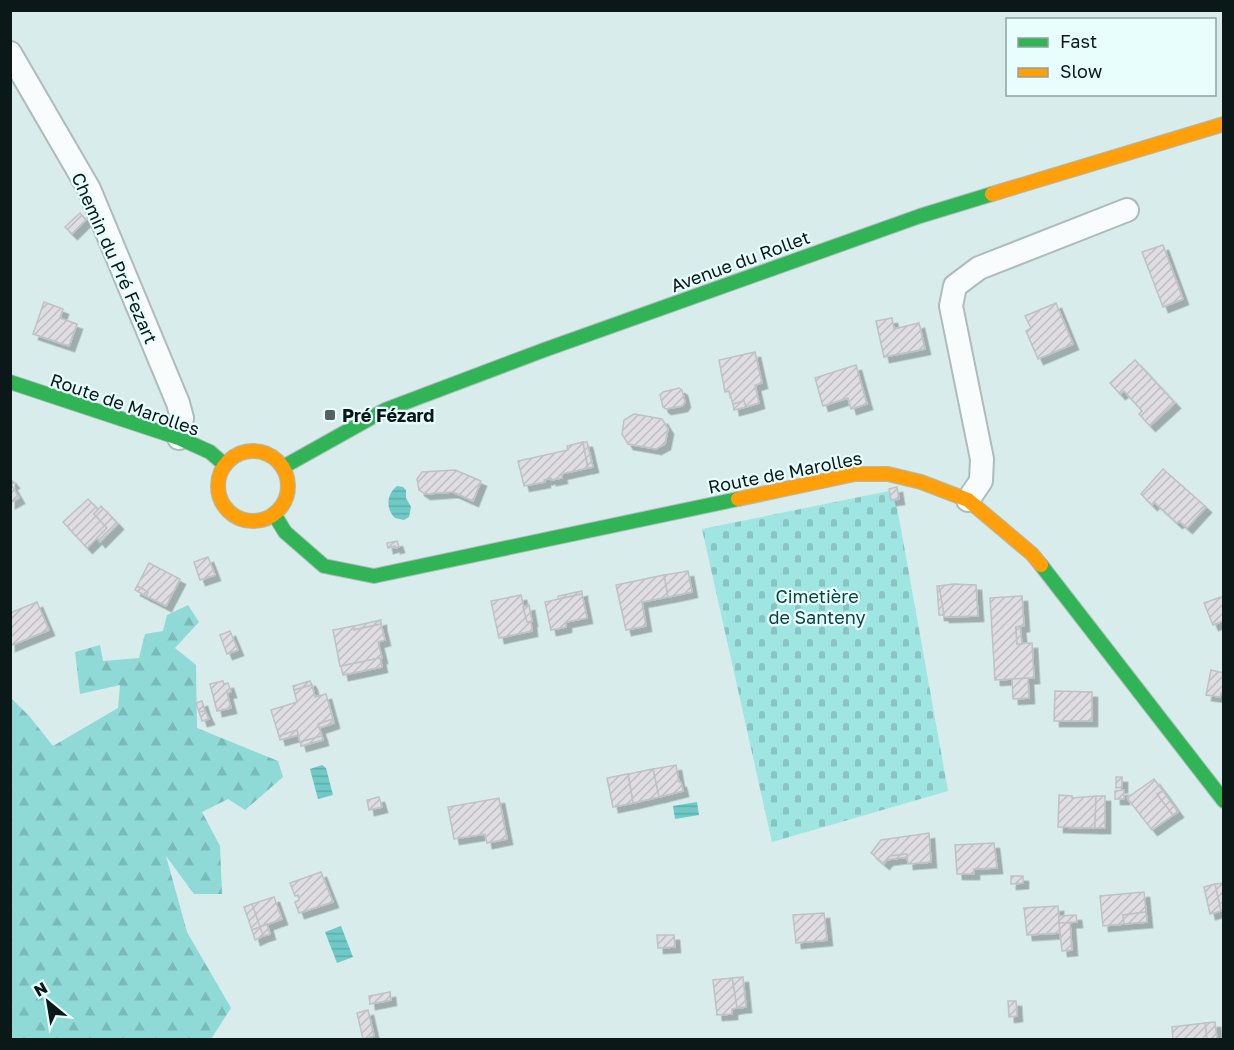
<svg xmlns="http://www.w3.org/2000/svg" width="1234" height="1050" font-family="'Golos Text',sans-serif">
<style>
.forest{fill:url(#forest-firs)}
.cemetery{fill:url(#cemetery-stones)}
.water{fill:url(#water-rules)}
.building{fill:url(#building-hatch);stroke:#bec2c4;stroke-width:1.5;filter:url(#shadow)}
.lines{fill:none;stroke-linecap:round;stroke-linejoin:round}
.street-casing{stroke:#acbcbc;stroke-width:26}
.fast-casing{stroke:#acbcbc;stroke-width:16}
.slow-casing{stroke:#acbcbc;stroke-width:16}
.street{stroke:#f9fcfc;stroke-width:22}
.fast{stroke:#30b455;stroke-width:14}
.slow{stroke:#ff9f0a;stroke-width:14}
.poi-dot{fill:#526261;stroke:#e7fefd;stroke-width:2}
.labels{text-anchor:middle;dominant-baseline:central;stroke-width:4.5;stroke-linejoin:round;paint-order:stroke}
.street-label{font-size:18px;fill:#0a1817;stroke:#e7fefd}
.poi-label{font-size:18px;font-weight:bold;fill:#0a1817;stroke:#e7fefd;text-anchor:start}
.park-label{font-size:18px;fill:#0c4342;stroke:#e7fefd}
</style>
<defs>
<pattern id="forest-firs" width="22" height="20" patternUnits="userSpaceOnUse" patternTransform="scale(1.5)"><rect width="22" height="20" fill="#8fdad7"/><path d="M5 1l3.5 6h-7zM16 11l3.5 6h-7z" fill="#7abab8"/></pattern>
<pattern id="cemetery-stones" width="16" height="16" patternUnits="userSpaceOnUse" patternTransform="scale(1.5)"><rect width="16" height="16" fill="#9fe5e2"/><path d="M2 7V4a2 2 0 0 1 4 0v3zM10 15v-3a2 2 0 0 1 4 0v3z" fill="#88c4c1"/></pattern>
<pattern id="water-rules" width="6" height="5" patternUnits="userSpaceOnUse" patternTransform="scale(1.5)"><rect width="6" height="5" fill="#6fcac7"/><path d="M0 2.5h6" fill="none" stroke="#5fadaa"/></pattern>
<pattern id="building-hatch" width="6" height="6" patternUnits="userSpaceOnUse" patternTransform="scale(1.5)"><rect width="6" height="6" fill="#dfdde2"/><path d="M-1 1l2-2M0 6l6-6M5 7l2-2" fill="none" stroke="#bebdc1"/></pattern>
<filter id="shadow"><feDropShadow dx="5.5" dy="5.5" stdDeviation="0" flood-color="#0004"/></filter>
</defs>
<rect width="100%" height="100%" fill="#d7eceb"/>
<polygon class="forest" points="188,605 199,622 175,648 196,665 197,728 278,761 283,777 245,810 228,799 202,812 220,846 222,894 194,894 166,856 187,932 231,1008 211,1039 11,1039 10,697 30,717 53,746 118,708 120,685 80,694 75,652 100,645 103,661 139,658 145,634 163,631 167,615"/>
<polygon class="cemetery" points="894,490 948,791 772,842 702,529"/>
<g class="water">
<path d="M 397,486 L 403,487 L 406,490 L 406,498 L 411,507 L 409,517 L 404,520 L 395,518 C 385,508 387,494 397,486 Z"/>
<polygon points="322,765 326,768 333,795 318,799 310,769"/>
<polygon points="697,802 699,815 675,819 673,806"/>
<polygon points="341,926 353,957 337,963 325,932"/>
</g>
<g class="building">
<polygon points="80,213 86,220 72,234 65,227"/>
<polygon points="1163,245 1183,299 1163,307 1142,252"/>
<polygon points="44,302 63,309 60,318 77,324 69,346 33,334"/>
<polygon points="1056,303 1073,344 1038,359 1026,331 1031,328 1025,316"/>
<polygon points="892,318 894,329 919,323 925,349 884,357 876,321"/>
<polygon points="755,352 762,383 755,385 759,403 746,407 744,401 733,404 729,391 725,392 719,360"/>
<polygon points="1135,360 1175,403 1150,426 1139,414 1142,411 1124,391 1120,394 1110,383"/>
<polygon points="856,365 867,404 851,409 848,398 823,406 815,378"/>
<polygon points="679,388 682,390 685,402 682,406 666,409 663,407 660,395 663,392"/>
<polygon points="744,401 746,407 734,410 733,404"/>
<polygon points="634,414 662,419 668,429 665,444 656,449 628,444 622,434 624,420"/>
<polygon points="583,442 588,468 561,474 562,478 551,480 551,478 544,480 545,482 524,486 518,461 568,450 567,446"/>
<polygon points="583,442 587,442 593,467 588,468"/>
<polygon points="1163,469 1206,507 1187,528 1179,521 1177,523 1154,502 1152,505 1141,494"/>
<polygon points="455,470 481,481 473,501 453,492 425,494 419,490 417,479 422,472"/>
<polygon points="10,478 14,483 11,484 19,498 10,503"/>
<polygon points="897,487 899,499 891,500 889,489"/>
<polygon points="88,499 98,509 94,514 107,528 87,548 63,522"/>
<polygon points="101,506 118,524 100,542 97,538 107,528 94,514"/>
<polygon points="397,541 399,547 395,548 395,546 388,548 387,543"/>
<polygon points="208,557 215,575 200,580 194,562"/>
<polygon points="149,563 180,579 166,606 146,596 148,592 137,586"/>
<polygon points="688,571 692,592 668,597 664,575"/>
<polygon points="664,575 668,597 642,602 646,626 626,630 616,585"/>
<polygon points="954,584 976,585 978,616 944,617 939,586"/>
<polygon points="137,586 148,592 146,596 135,590"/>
<polygon points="937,586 939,586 944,615 939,615"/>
<polygon points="582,591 582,594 558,599 558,596"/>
<polygon points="582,594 587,618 566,622 566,627 551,630 545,602"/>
<polygon points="521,595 527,622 531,622 532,631 499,638 491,601"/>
<polygon points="1022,596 1024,626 1016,627 1017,644 1032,643 1034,678 995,680 990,598"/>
<polygon points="1224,596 1224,624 1223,621 1213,625 1204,603"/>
<polygon points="37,602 49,630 10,646 10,613"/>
<polygon points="529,605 532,621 527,622 523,607"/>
<polygon points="381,620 381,624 354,630 354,626"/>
<polygon points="381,624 385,640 378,642 382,658 340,666 333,630 354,626 354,630"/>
<polygon points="1020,626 1022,644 1017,644 1016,627"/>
<polygon points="230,631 238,650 227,654 220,635"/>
<polygon points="380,658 382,667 343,675 341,666"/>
<polygon points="1211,670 1224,673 1224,693 1221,693 1220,697 1206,695"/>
<polygon points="1028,678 1029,698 1013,699 1012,679"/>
<polygon points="223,681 224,684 228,683 231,692 227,693 231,708 217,711 210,684"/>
<polygon points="310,681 312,685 294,690 293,686"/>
<polygon points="312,685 315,697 326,694 333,719 318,724 322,736 300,742 297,730 279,736 271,710 297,702 294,690"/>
<polygon points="1055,691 1092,692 1092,721 1054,721"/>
<polygon points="202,701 205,711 199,712 196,703"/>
<polygon points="205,711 209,719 202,721 199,712"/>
<polygon points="333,719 334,723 319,728 318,724"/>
<polygon points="297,730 298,735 280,740 279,736"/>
<polygon points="322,736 323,740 301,746 300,742"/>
<polygon points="676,765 679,782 681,782 683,791 659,797 653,769"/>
<polygon points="653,769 659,797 633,803 628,774"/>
<polygon points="628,774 633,803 613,807 607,778"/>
<polygon points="1116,777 1122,777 1122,787 1116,788"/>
<polygon points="1154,779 1163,791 1157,794 1173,815 1152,830 1127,798"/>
<polygon points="1124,790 1124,799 1115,799 1115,791"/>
<polygon points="1163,791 1178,812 1173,815 1157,794"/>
<polygon points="1059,795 1072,796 1072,798 1096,796 1095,828 1058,827"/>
<polygon points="1096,796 1105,796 1105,828 1095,828"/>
<polygon points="379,797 382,807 369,810 367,800"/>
<polygon points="499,798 507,839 487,843 485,834 454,839 448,807"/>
<polygon points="929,833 931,862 908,864 907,854 890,856 884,864 871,853 881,840"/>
<polygon points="994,843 997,868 974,869 974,874 957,874 955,845"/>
<polygon points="907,854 907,857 886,860 890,856"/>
<polygon points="321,872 333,902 299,913 295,902 299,900 298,895 295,896 290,883"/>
<polygon points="1011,876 1023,876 1023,883 1011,884"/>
<polygon points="1224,883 1224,911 1221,911 1215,884"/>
<polygon points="1215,884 1221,911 1210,914 1204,887"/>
<polygon points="1144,892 1146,912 1123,915 1124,924 1103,926 1100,896"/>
<polygon points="274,897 282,919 260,927 252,904"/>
<polygon points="252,904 260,927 252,930 244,907"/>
<polygon points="1058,906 1060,933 1027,935 1024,908"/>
<polygon points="1146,912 1147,922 1124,924 1123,915"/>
<polygon points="824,913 827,940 796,943 793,915"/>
<polygon points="1076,915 1077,922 1059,923 1059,916"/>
<polygon points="1059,923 1070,923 1072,950 1062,951"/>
<polygon points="267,924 270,934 263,936 260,927"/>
<polygon points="260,927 263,936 255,940 252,930"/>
<polygon points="657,935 674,935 675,947 658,948"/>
<polygon points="743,977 746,1007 737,1008 732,978"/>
<polygon points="732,978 737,1008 732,1009 732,1014 717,1015 713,980"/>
<polygon points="390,992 391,1000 370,1004 369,996"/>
<polygon points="1008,1001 1016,1001 1017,1016 1009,1017"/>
<polygon points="368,1010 374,1036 363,1039 357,1013"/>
<polygon points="1215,1022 1217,1040 1207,1040 1205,1023"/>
<polygon points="1205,1023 1207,1040 1173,1040 1172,1027"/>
</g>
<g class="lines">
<defs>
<g id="street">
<polyline points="10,53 89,189 178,403 182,418 179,438"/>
<polyline points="968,500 981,481 982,459 951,306 955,286 979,268 1127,210"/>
</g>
<g id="fast">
<polyline points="10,382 179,438 210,452 225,465"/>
<polyline points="283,467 385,410 544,350 920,216 992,194"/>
<polyline points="274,514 285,532 324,566 374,576 738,499"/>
<polyline points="1041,565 1224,801"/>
</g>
<g id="slow">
<polyline points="992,194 1224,124"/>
<circle cx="253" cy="486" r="35"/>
<polyline points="738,499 855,474 888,474 921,482 968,500 1032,554 1041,565"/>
</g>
</defs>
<use href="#street" class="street-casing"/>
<use href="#fast" class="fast-casing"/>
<use href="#slow" class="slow-casing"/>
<use href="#street" class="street"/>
<use href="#fast" class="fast"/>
<use href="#slow" class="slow"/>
</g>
<rect class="poi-dot" x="324" y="409" width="12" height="12" rx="3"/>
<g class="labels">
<g class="street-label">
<text transform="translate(115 258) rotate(66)">Chemin du Pré Fezart</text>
<text transform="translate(740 261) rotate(-20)">Avenue du Rollet</text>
<text transform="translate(125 404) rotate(19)">Route de Marolles</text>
<text transform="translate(785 472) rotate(-11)">Route de Marolles</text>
</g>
<g class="poi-label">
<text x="342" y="415">Pré Fézard</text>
</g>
<g class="park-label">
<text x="817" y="596">Cimetière<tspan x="817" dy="21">de Santeny</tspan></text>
</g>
</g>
<rect width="1234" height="1050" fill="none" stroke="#0a1817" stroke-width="24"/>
<rect x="1006" y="18" width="210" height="78" fill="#e7fefd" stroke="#8fa2a1" stroke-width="1.5"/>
<rect x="1018" y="38" width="30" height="9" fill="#30b455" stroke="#8fa2a1" stroke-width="1.5"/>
<text x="1060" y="48" font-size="18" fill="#0a1817">Fast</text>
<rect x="1018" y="68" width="30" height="9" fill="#ff9f0a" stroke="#8fa2a1" stroke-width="1.5"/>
<text x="1060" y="78" font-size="18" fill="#0a1817">Slow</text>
<g transform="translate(48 1002) rotate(330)" stroke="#e7fefd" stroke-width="4.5" paint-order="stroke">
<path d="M0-4.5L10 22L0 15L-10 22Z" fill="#0a1817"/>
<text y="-9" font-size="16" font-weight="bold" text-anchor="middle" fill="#0a1817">N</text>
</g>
</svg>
